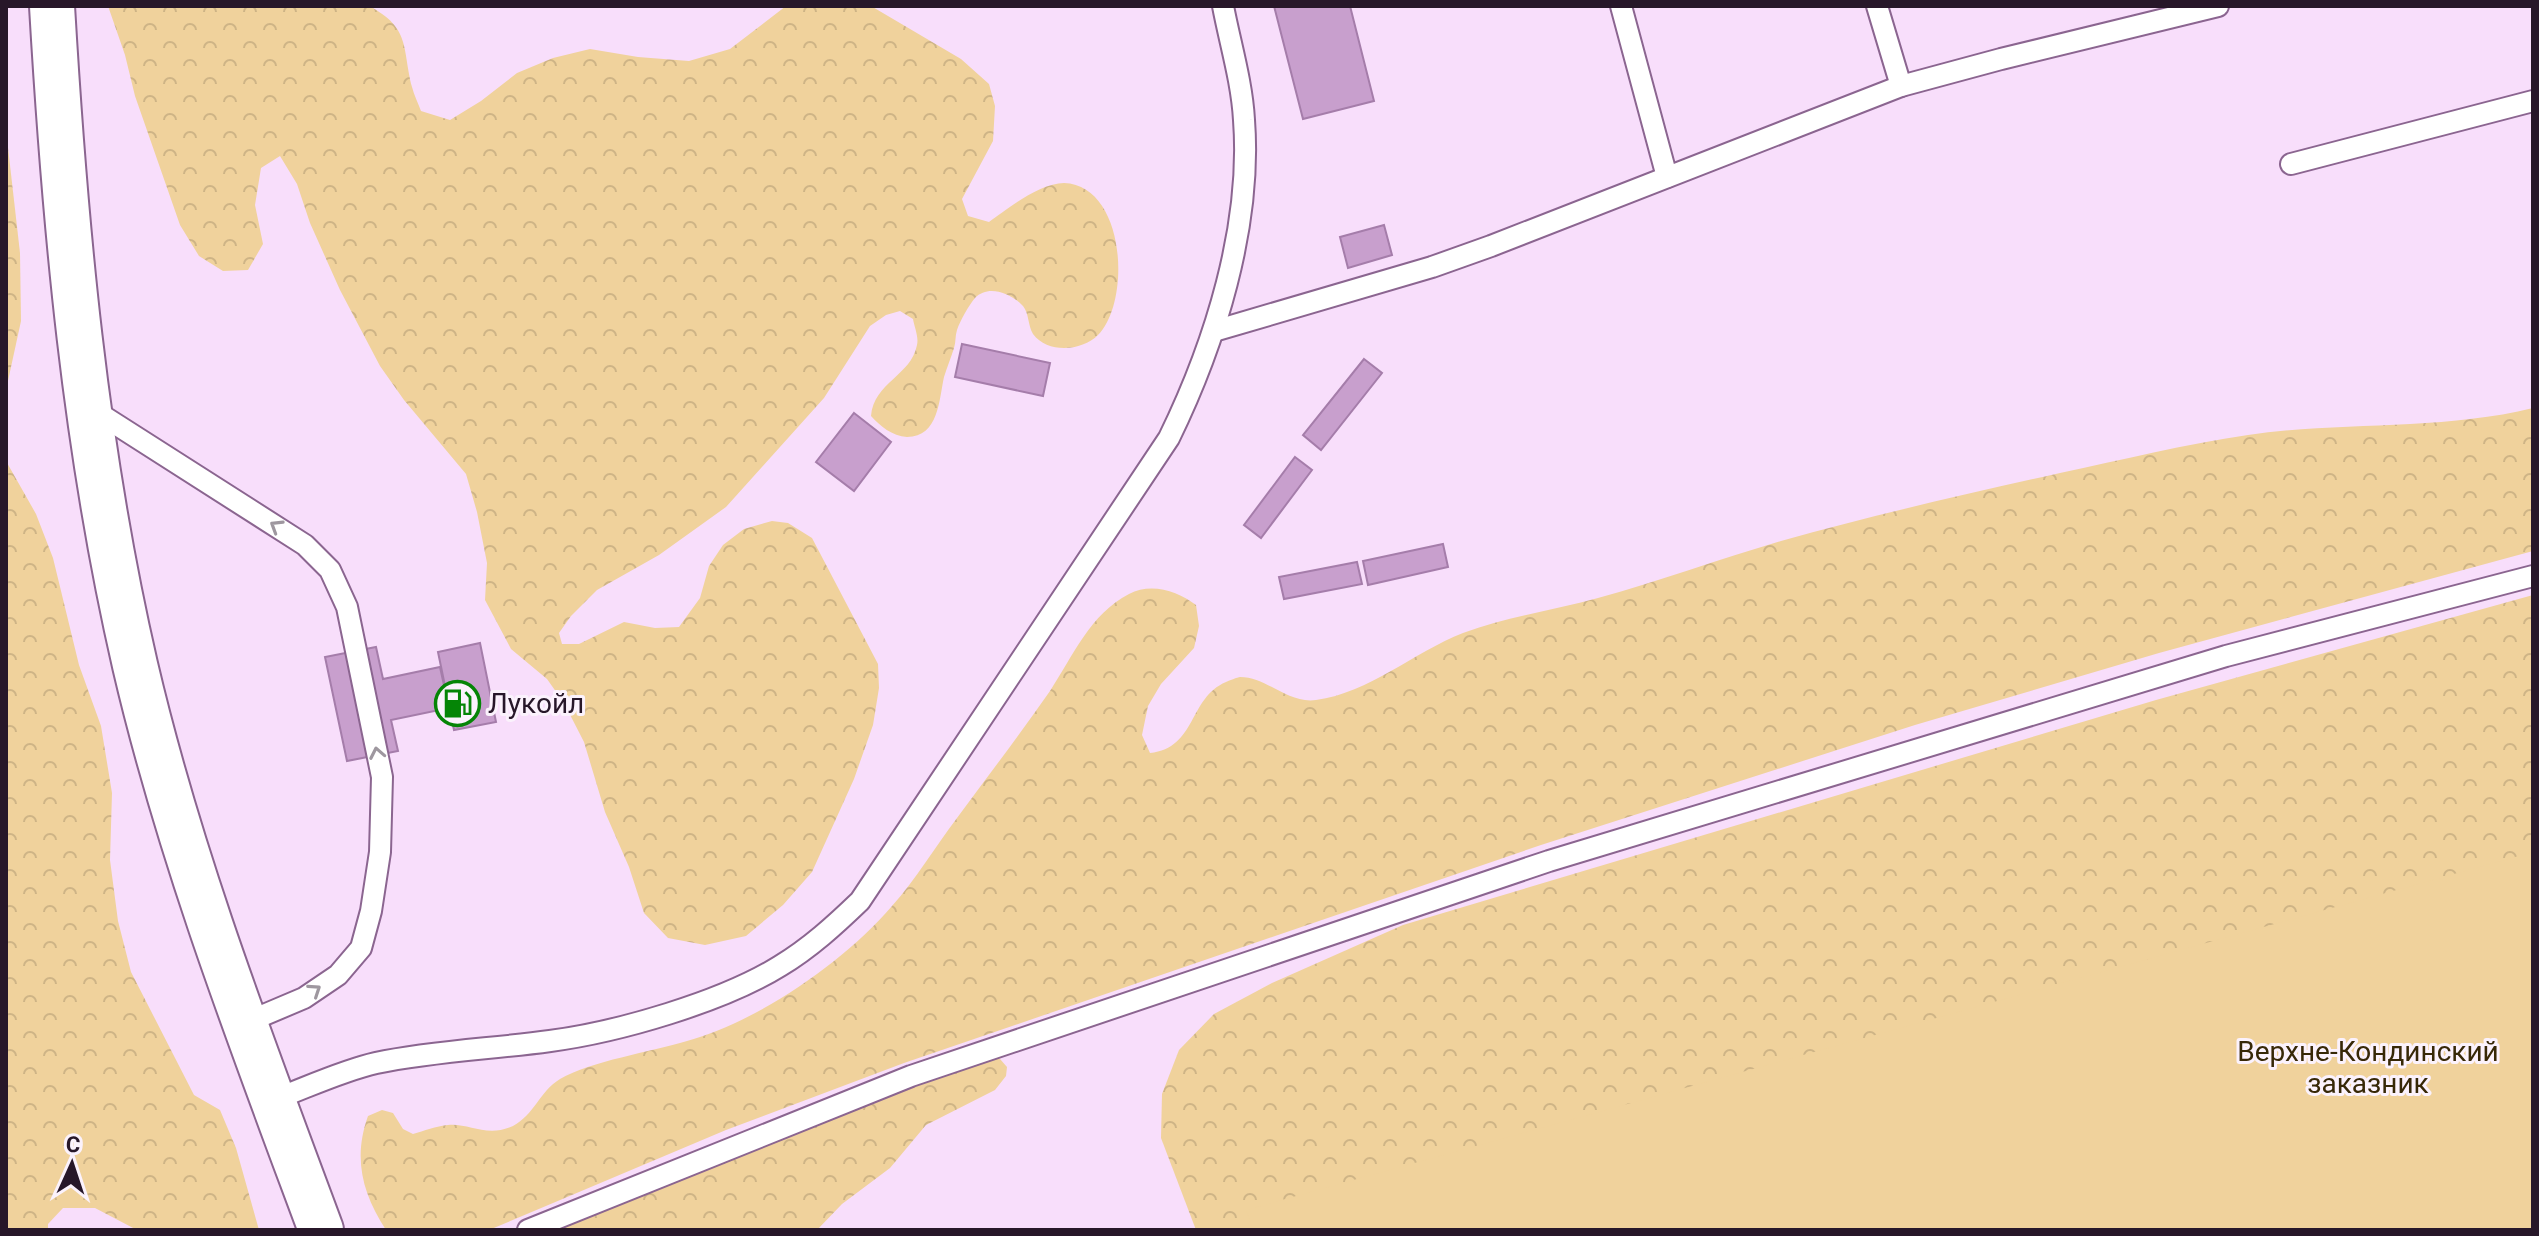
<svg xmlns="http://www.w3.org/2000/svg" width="2539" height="1236" font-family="Roboto,sans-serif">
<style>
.forest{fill:url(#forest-crowns)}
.park{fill:#f0d29c}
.building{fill:#c89fcd;stroke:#a57daa;stroke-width:2}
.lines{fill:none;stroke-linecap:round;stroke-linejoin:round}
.lane-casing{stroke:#8b6590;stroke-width:24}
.primary-casing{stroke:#8b6590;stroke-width:48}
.lane{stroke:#fff;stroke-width:20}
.primary{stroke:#fff;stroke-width:44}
.oneway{stroke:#9e979f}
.labels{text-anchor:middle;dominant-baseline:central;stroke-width:6;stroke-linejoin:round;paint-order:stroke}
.poi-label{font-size:28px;fill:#271729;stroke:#fbf2fc;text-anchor:start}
.park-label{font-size:28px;fill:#372807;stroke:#fbf2fc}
</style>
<defs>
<pattern id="forest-crowns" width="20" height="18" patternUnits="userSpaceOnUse" patternTransform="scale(2)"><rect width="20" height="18" fill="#f0d29c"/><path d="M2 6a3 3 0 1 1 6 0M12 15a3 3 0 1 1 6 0" fill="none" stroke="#ceb486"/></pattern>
</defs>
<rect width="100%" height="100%" fill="#f8defb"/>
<g class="forest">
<path d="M 108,6 L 369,6 C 411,28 402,48 412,87 C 414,95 418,103 421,111 L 450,120 L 481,101 L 517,73 L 553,58 L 590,49 L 638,57 L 689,61 L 730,49 L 786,6 L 871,6 L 961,59 L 989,84 L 995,106 L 993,141 L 962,199 L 968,216 L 989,222 C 1007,209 1040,183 1064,183 C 1125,185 1132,300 1098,335 C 1082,351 1048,354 1033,334 C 1028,326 1029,313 1023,306 C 1011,293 988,284 975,298 C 969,305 960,321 957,330 C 955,336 956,342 954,348 C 951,358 947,367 944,377 C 939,399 939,437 907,437 C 892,436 880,426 871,416 C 874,382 911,376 917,345 C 919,337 914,326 913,319 L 900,311 L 886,315 L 870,326 L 824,398 L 726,507 L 659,555 L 597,590 L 571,616 L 559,633 L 562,644 L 579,644 L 624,622 L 655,628 L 679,627 L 700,598 L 709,566 L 723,545 L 744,529 L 772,521 L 788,523 L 812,538 L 878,664 L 879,688 L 873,725 L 854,779 L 812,872 L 783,905 L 746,936 L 705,945 L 668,938 L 644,913 L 629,867 L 605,812 L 584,742 L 564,703 L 547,679 L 511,649 L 485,600 L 487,563 L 477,512 L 466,474 L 404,400 L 380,366 L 340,290 L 310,223 L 297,184 L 280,156 L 261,168 L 255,205 L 263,244 L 248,270 L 223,271 L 199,256 L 180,225 L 135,96 L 125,55 Z"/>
<polygon points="6,130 20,253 21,321 6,390"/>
<path d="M 2533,408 L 2533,551 L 2159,653 L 1915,725 L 1541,845 L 904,1063 L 726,1130 L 489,1230 L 386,1230 C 362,1193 353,1158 368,1116 L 382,1110 L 393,1113 L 403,1129 L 413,1134 C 424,1131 436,1126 448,1125 C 469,1123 487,1138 513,1126 C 534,1115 540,1091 560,1079 C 591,1061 651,1052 687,1041 C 759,1021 844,962 892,906 C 916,879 935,847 957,818 C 988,776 1020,734 1050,691 C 1073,656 1090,614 1129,594 C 1151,582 1178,591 1196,605 L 1199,626 L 1194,648 L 1161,684 L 1148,706 L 1142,735 L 1150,753 C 1197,748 1188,698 1226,682 C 1228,681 1238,677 1240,677 C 1267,677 1288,704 1316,700 C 1369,693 1414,652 1463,633 C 1506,617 1554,610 1598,598 C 1660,581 1720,559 1781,541 C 1873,515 1967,494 2060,473 C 2122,460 2185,444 2248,435 C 2342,421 2440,431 2533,408 Z"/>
<polygon points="6,461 36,514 53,558 79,665 101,726 112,793 110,860 118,921 131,972 194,1095 220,1110 236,1148 259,1230 137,1230 95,1208 63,1208 48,1224 48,1230 6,1230"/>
<polygon points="2533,595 2533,1230 1196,1230 1161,1138 1162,1094 1179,1050 1214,1014 1272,983 1403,925 2156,700"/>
<polygon points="992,1058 1000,1059 1007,1067 1006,1076 995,1090 926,1125 890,1168 842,1204 817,1230 545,1230 912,1084"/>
</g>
<polygon class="park" points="2533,852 2533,1230 1253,1230 1246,1210"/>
<g class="building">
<polygon points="1274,6 1350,6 1374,101 1303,119"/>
<polygon points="1384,225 1392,255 1348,268 1340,237"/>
<polygon points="962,344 1050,363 1043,396 955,377"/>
<polygon points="1364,359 1382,373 1321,450 1303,435"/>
<polygon points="854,413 891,442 854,491 816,462"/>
<polygon points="1295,457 1312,470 1261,538 1244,525"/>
<polygon points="1443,544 1448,567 1368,585 1363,561"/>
<polygon points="1357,562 1362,584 1284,599 1279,577"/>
<polygon points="480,643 496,722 454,730 438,652"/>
<polygon points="376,647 383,679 440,667 449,708 391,720 398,751 347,761 325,657"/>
</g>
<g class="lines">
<defs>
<g id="lane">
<polyline points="1621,6 1667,177"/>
<polyline points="1877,6 1901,86"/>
<polyline points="2291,164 2533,101"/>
<polyline points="1214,331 1432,267 1491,246 1901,86 2001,59 2218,6"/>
<polyline points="92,409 305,545 330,570 347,607 382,777 380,852 371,911 361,948 338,975 304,998 245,1023"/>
<path d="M 273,1100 C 306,1088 341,1071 376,1063 C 433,1051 492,1049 550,1041 C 618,1032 722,1002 780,966 C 810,948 835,925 860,901 L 1169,438 C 1215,344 1252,226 1244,120 C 1242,82 1230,43 1223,6"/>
<polyline points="528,1230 911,1076 1549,861 2226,656 2533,576"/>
</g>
<path id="primary" d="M 52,6 C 65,228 85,448 135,665 C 180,858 252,1044 321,1230"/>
</defs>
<use href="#lane" class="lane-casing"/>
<use href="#primary" class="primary-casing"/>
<use href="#lane" class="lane"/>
<use href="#primary" class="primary"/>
</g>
<defs><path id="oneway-chevron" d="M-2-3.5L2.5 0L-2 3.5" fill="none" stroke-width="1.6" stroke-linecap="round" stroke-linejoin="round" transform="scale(2)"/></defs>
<g class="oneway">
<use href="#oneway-chevron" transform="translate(276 526) rotate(-148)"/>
<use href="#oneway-chevron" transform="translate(377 753) rotate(-101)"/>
<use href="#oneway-chevron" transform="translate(315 990) rotate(-34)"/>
</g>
<defs>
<symbol id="fuel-ring" viewBox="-11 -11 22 22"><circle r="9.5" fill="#fbf2fc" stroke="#058506" stroke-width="1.5"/><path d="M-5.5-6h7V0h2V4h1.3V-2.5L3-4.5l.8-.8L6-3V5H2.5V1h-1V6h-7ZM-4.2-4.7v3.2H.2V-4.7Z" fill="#058506"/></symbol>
</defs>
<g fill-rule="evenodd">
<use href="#fuel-ring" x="432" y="678" width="51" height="51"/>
</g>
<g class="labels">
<g class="poi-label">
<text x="488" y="703">Лукойл</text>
</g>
<g class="park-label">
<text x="2368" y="1051">Верхне-Кондинский<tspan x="2368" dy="32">заказник</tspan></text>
</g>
</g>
<rect width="2539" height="1236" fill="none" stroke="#271729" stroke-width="16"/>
<g transform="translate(72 1164) rotate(3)" stroke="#fbf2fc" stroke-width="6" paint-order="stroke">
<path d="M0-6L14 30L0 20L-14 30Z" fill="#271729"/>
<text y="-12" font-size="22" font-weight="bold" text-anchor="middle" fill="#271729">С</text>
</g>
</svg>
